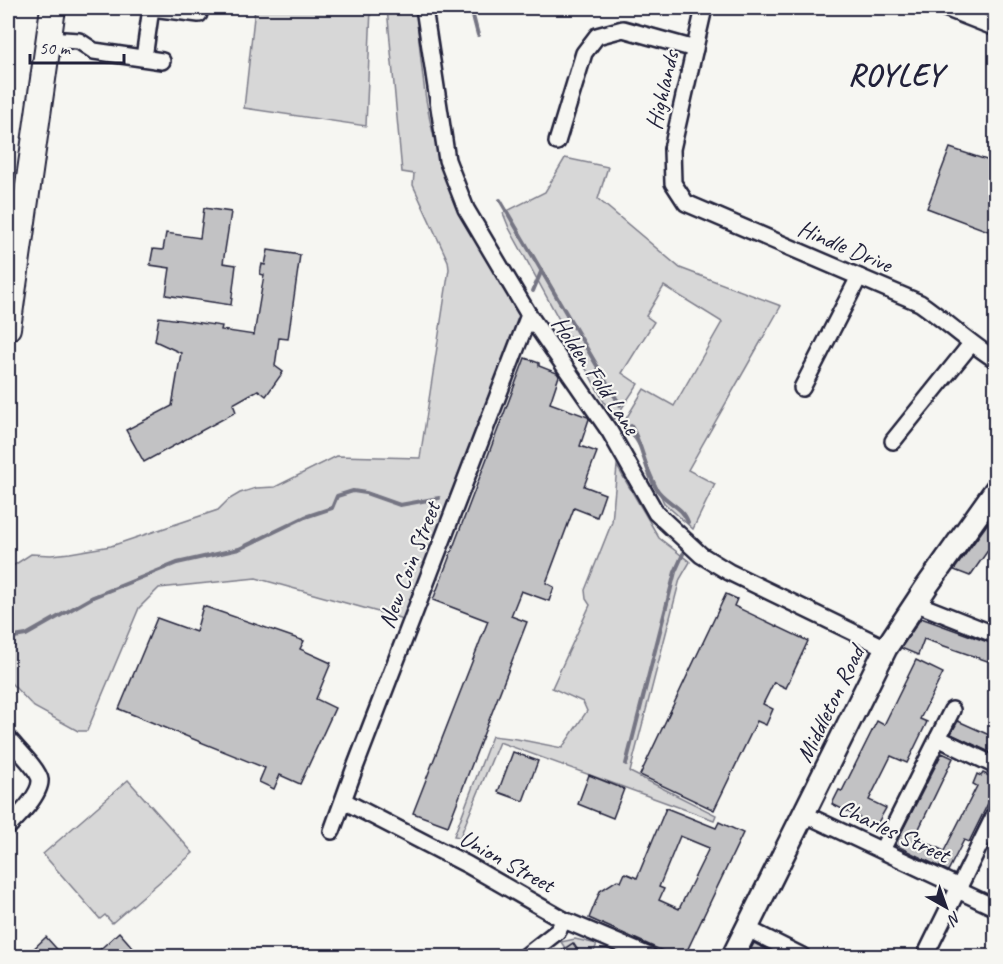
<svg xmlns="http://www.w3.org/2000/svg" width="1003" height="964" font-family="Caveat,sans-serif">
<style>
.green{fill:#d7d7d7;stroke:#7c7c89;stroke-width:1.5}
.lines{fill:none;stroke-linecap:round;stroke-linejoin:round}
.stream{stroke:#757583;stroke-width:4}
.building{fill:#c2c2c4;stroke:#22223b;stroke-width:1.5;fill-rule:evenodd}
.street-casing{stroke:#22223b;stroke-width:20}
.secondary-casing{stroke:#22223b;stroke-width:26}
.primary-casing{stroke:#22223b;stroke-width:28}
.street{stroke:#f6f6f2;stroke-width:15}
.secondary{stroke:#f6f6f2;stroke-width:21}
.primary{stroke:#f6f6f2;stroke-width:24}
.labels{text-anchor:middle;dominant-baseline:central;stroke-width:4.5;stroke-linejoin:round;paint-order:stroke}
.street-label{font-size:24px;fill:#22223b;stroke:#f6f6f2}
.district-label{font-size:30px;font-weight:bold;letter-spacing:1.5px;fill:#22223b;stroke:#f6f6f2}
</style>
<rect width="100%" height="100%" fill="#f6f6f2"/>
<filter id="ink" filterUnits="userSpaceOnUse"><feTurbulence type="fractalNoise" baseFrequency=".0167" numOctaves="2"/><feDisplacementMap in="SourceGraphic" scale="12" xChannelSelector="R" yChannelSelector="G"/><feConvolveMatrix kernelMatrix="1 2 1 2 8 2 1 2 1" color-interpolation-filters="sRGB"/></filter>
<g filter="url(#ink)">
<g class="green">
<polygon points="255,8 371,8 366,126 244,108"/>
<path d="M 387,8 L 416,8 C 421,59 424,119 444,167 L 526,316 L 407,620 L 256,578 L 159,588 L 139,608 L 87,731 L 78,731 L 34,707 L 8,680 L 8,569 L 31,554 L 51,555 L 70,553 L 111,546 L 218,510 L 228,500 L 240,493 L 256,488 L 275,487 L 337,456 L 420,458 L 449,269 L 448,261 L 413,185 L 414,174 L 402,172 Z"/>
<polygon points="565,158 608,167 598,199 680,268 781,306 688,470 715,484 693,529 664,503 639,446 624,422 644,389 674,406 722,322 664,286 646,316 654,322 622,373 638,384 614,420 509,228 503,213 545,192"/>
<polygon points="617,466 659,538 690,562 680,579 630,772 716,815 714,820 499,742 460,837 454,836 492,736 517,739 562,748 587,711 583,702 552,688 590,605 586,599 585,590 612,522"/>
<polygon points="128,780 193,853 112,923 105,915 100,919 43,854"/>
<polygon points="575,939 597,944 592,956 580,956 581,955 573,943 565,948 561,942"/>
</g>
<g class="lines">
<g class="stream">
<polyline points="471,8 478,35"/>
<polyline points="500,200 620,405"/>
<polyline points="533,291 541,272"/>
<path d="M 631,426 C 643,446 645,470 656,488 C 664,502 683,506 688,522"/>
<polyline points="8,638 26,635 93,597 177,563 239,549 305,517 332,508 337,496 353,491 366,493 400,505 439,498"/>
<polyline points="626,764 675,572 683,554"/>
</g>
</g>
<g class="building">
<polygon points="950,148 996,163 996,234 927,208"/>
<polygon points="204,208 231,212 223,263 236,265 231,305 166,295 170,268 150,265 153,249 163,250 166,233 200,238"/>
<polygon points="268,250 300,255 288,339 279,338 275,366 283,372 266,396 258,390 233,404 236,412 144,462 126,430 172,406 181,353 155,341 159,317 222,326 221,330 254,335 264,275 260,274 262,264 265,265"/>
<polygon points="525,358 539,363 539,366 557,373 559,376 550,403 588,417 589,419 580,446 597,452 584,486 605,494 597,517 574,508 546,583 554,587 549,601 521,591 511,616 527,622 448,826 413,813 488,621 433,600"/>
<polygon points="996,512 996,539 970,576 954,570"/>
<polygon points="726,594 737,599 734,606 808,641 786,688 774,682 763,704 773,709 766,725 757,721 714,810 640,775"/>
<polygon points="203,606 304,641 300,649 331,663 316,699 335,708 300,784 280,775 274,789 259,782 265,768 119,709 157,618 196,632"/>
<polygon points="921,618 996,645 996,664 924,639 918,655 901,648"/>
<polygon points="916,660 943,673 920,719 927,722 907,763 891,756 869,800 886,808 876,826 832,804 839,790 842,791 877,721 884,725"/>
<polygon points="958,721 996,738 996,755 951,734"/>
<polygon points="513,752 538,761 523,801 498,792"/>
<polygon points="942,753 953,758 915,837 944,851 977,786 973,784 977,774 981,776 983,773 996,779 996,787 969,842 964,840 948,871 895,845"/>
<polygon points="589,775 624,789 613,818 578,804"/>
<path d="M 666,808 L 716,828 L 719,822 L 743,833 L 684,957 L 676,957 L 589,918 L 600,891 L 617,880 L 621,882 L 625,873 L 637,878 ZM 680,836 L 709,848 L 679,909 L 659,900 L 664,889 L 659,887 Z"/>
<polygon points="119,932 141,957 92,957"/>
<polygon points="46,937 64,957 25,957"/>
<polygon points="573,943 582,957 553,957"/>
<polygon points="754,943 781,957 747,957"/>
</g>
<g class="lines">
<defs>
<g id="street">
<polyline points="152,8 199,14"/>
<polyline points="424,8 447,160 466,209 529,315 610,432 656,513 701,555 729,572 886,648"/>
<path d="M 704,8 L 672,149 L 673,183 L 686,203 L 920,303 C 946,321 969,343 996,360"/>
<polyline points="945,8 996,28"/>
<polyline points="48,39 79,41 94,51 162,61"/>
<polyline points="144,58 151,8"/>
<polyline points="557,142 584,53 597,36 623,29 695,49"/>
<polyline points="802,388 859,277"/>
<polyline points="893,441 971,344"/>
<polyline points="915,603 996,635"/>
<path d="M 8,738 C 15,747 39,770 40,780 C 41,794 17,818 8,827"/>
<polyline points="938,738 996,766"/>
<polyline points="344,801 468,865 564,920 649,956"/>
<polyline points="804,814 953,884 964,893 996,908"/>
<polyline points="332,831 354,770 529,315"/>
<polyline points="882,850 952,710"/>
<polyline points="748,929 802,956"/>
<polyline points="526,956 558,931 564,920"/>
<polyline points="925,956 996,812"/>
</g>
<polyline id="secondary" points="733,956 886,648 927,586 996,489"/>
<polyline id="primary" points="8,328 53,8"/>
</defs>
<use href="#street" class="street-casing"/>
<use href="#secondary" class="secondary-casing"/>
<use href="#primary" class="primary-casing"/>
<use href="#street" class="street"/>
<use href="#secondary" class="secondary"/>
<use href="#primary" class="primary"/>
</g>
</g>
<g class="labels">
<g class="street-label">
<text transform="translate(662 90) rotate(-77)">Highlands</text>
<text transform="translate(845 246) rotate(23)">Hindle Drive</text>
<text transform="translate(596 375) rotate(56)">Holden Fold Lane</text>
<text transform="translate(409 565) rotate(-69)">New Coin Street</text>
<text transform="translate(830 704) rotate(-64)">Middleton Road</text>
<text transform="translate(894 831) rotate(25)">Charles Street</text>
<text transform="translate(507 861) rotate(29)">Union Street</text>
</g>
<g class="district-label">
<text x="896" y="75">ROYLEY</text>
</g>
</g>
<rect width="1003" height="964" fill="none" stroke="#f6f6f2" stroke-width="30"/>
<rect x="15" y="15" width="973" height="934" fill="none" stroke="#22223b" stroke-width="2" filter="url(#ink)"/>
<g transform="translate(946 907) rotate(140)" stroke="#f6f6f2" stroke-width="4.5" paint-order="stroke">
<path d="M0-4.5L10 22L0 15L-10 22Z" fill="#22223b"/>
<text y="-9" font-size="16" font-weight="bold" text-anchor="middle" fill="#22223b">N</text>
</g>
<path d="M30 54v9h94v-9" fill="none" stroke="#22223b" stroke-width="3"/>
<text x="39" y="54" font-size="18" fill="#22223b" stroke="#f6f6f2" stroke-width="4.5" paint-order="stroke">50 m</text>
</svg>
